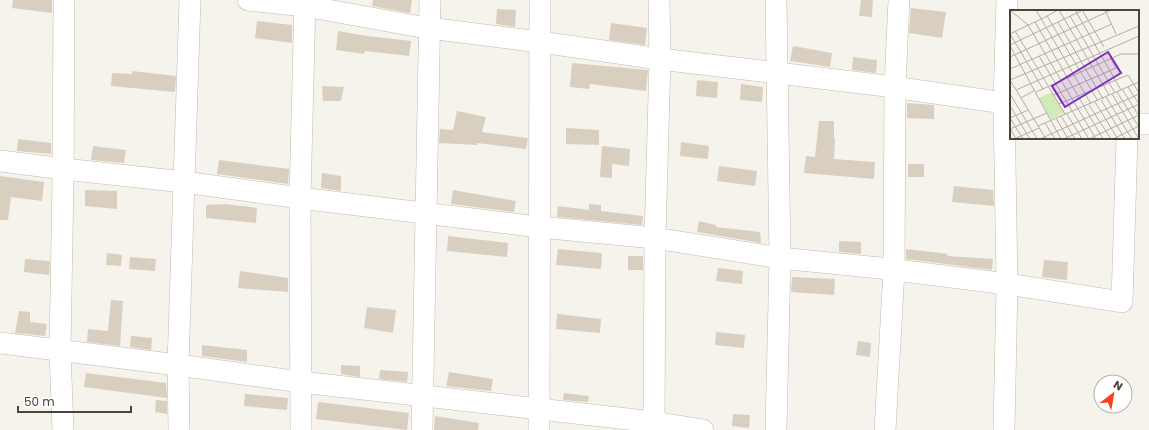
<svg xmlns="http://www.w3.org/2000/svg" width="1149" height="430" font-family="Poppins,sans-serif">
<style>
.building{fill:#d8cfc1}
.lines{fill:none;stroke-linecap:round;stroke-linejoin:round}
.minor-casing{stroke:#c2bbae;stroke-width:22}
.minor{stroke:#fff;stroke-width:21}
.inset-road{fill:none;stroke:#b2ada4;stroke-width:1}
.view{fill:#7b2cbf;fill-opacity:0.15;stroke:#7b2cbf;stroke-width:2}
.inset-edge{fill:none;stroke:#4b4439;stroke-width:2}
</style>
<rect width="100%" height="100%" fill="#f6f3ec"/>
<g class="building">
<polygon points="13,0 52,0 52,13 12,8"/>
<polygon points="373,0 412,0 410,13 372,6"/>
<polygon points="861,0 873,0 872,17 859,16"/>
<polygon points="911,8 946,12 942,38 909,33"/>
<polygon points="497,9 516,10 515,27 496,24"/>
<polygon points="257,21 292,25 292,43 255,38"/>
<polygon points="611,23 647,28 645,45 609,40"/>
<polygon points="338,31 367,36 411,41 409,56 365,51 364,54 336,50"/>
<polygon points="793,46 832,53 830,67 790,61"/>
<polygon points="853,57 877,60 876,73 852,70"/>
<polygon points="572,63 648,70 646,91 590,84 589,89 570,87"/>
<polygon points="132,71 176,76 175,92 111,86 112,73 132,74"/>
<polygon points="697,80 718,82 717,98 696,96"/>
<polygon points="741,84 763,87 762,102 740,100"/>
<polygon points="322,86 344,87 341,101 323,101"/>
<polygon points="907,103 934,105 934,119 907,118"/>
<polygon points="457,111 486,117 482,132 528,138 526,149 477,143 477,145 439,143 440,129 453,130"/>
<polygon points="819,121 834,121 834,138 835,138 834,159 875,162 874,179 804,173 806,156 815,157"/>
<polygon points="566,128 599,130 599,145 566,144"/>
<polygon points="18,139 51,143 51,154 17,151"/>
<polygon points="681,142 709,146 708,159 680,156"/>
<polygon points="93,146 126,150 124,163 91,160"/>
<polygon points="602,146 630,149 629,166 612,164 612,178 600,177"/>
<polygon points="219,160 289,169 288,184 217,174"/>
<rect x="908" y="164" width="16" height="13"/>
<polygon points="719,166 757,171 755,186 717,181"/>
<polygon points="322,173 341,176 341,191 321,188"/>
<polygon points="0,176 44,182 42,201 11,197 8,220 0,220"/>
<polygon points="954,186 993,190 994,206 952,202"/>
<polygon points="85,190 117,191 117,209 85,206"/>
<polygon points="453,190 516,201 514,212 451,204"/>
<polygon points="226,204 257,208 256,223 206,218 206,205"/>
<polygon points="589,204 601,205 601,211 643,216 642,225 557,217 558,206 589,210"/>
<polygon points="699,221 716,225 716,227 760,232 761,243 697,232"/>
<polygon points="448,236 508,243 507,257 447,251"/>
<polygon points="839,241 861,242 861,254 839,252"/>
<polygon points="558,249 602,253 601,269 556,265"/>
<polygon points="906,249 948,254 947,256 993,259 992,270 906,259"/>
<polygon points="107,253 122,255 121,266 106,265"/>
<rect x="628" y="256" width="15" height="14"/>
<polygon points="130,257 156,259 155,271 129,269"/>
<polygon points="25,259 50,261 49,275 24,272"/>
<polygon points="1044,260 1068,262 1067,280 1042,277"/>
<polygon points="718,268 743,271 742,284 716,281"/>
<polygon points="240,271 288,278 288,292 238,288"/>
<polygon points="792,277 835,279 834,295 791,292"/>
<polygon points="111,300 123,301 120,346 87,342 88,329 108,331"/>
<polygon points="367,307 396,310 393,333 364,328"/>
<polygon points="19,311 30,312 30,322 47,324 45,336 15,333"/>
<polygon points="557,314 601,319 600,333 556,329"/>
<polygon points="716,332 745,335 744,348 715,345"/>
<polygon points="131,336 152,338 151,350 130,347"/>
<polygon points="858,341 871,343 870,357 856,355"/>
<polygon points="202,345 247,350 247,362 202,356"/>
<polygon points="341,365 360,366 360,377 341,374"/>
<polygon points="380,370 408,372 407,382 379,379"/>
<polygon points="449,372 493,379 491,391 446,386"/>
<polygon points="86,373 166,383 167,398 84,387"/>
<polygon points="564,393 589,396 588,402 563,400"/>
<polygon points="245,394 288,398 287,410 244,406"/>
<polygon points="156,400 167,401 167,414 155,412"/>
<polygon points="318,402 409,413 407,430 316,419"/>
<polygon points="733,414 750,415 749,428 732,426"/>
<polygon points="435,416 479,423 478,430 434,430"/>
</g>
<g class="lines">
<defs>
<g id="minor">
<polyline points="248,0 305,6 421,27 540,42 660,59 886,86 1011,104"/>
<polyline points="776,0 780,258 776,430"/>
<polyline points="1138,124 1149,124"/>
<polyline points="0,161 64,169 184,182 300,198 539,227 655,238 780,258 880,268 1007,284 1122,302 1127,138"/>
<polyline points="0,343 178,365 301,382 654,422 703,430"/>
<polyline points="63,430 60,351 63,181 64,0"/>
<polyline points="179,430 178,365 190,0"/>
<polyline points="301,430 300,198 305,0"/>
<polyline points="422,430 430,0"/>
<polyline points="539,430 540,0"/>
<polyline points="654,430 655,238 660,59 659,0"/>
<polyline points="885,430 894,270 895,87 899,0"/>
<polyline points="1004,430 1007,284 1004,103 1007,0"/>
</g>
</defs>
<use href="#minor" class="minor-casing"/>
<use href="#minor" class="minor"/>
</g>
<g transform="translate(1010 10)">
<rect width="129" height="129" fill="#f6f3ec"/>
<path d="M 42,82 L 54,103 L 41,109 L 29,88 Z" fill="#d2eab5"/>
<path class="inset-road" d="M 0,0 L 18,15 L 86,129M 26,0 L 81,94M 48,0 L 37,6 L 88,91M 49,0 L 99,85M 65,0 L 111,80M 72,0 L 94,37M 95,0 L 106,24M 60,6 L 105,83M 25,12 L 93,129M 48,12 L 93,89M 5,21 L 55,104M 0,24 L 33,79M 0,24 L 37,6M 0,35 L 73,0M 0,36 L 51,129M 29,46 L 79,129M 0,47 L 101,0M 0,59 L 102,14M 0,70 L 129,16M 0,70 L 36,129M 118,77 L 129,94M 112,79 L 129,106M 6,80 L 129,26M 26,82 L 111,44 L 129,44M 107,82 L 129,117M 0,84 L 27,129M 102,84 L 129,129M 44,85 L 106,58 L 101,49M 96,87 L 122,129M 11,88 L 25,80M 91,90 L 115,129M 85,92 L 108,129M 49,94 L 118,65 L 129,83M 79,95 L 101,129M 0,96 L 20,129M 57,104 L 72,129M 51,106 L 65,129M 0,108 L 13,129M 0,108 L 18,100M 46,108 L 58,129M 35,113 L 45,129M 28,116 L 129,72M 0,118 L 6,129M 0,119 L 37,103M 4,129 L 29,118M 30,129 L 129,84M 54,129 L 129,94M 79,129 L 129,105M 103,129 L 129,116"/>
<path class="view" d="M 98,42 L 111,63 L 55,97 L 42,76 Z"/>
<rect width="129" height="129" class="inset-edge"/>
</g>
<g transform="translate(1113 394) rotate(31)"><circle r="19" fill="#ffffff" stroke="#b7b4b0"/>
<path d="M0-3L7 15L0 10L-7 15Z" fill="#fc3f1d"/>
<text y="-6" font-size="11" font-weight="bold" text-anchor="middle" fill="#4b4439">N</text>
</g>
<path d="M18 406v6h113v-6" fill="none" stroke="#4b4439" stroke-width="2"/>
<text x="24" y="406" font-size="12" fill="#4b4439" stroke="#ffffff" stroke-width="3" paint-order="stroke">50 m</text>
</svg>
